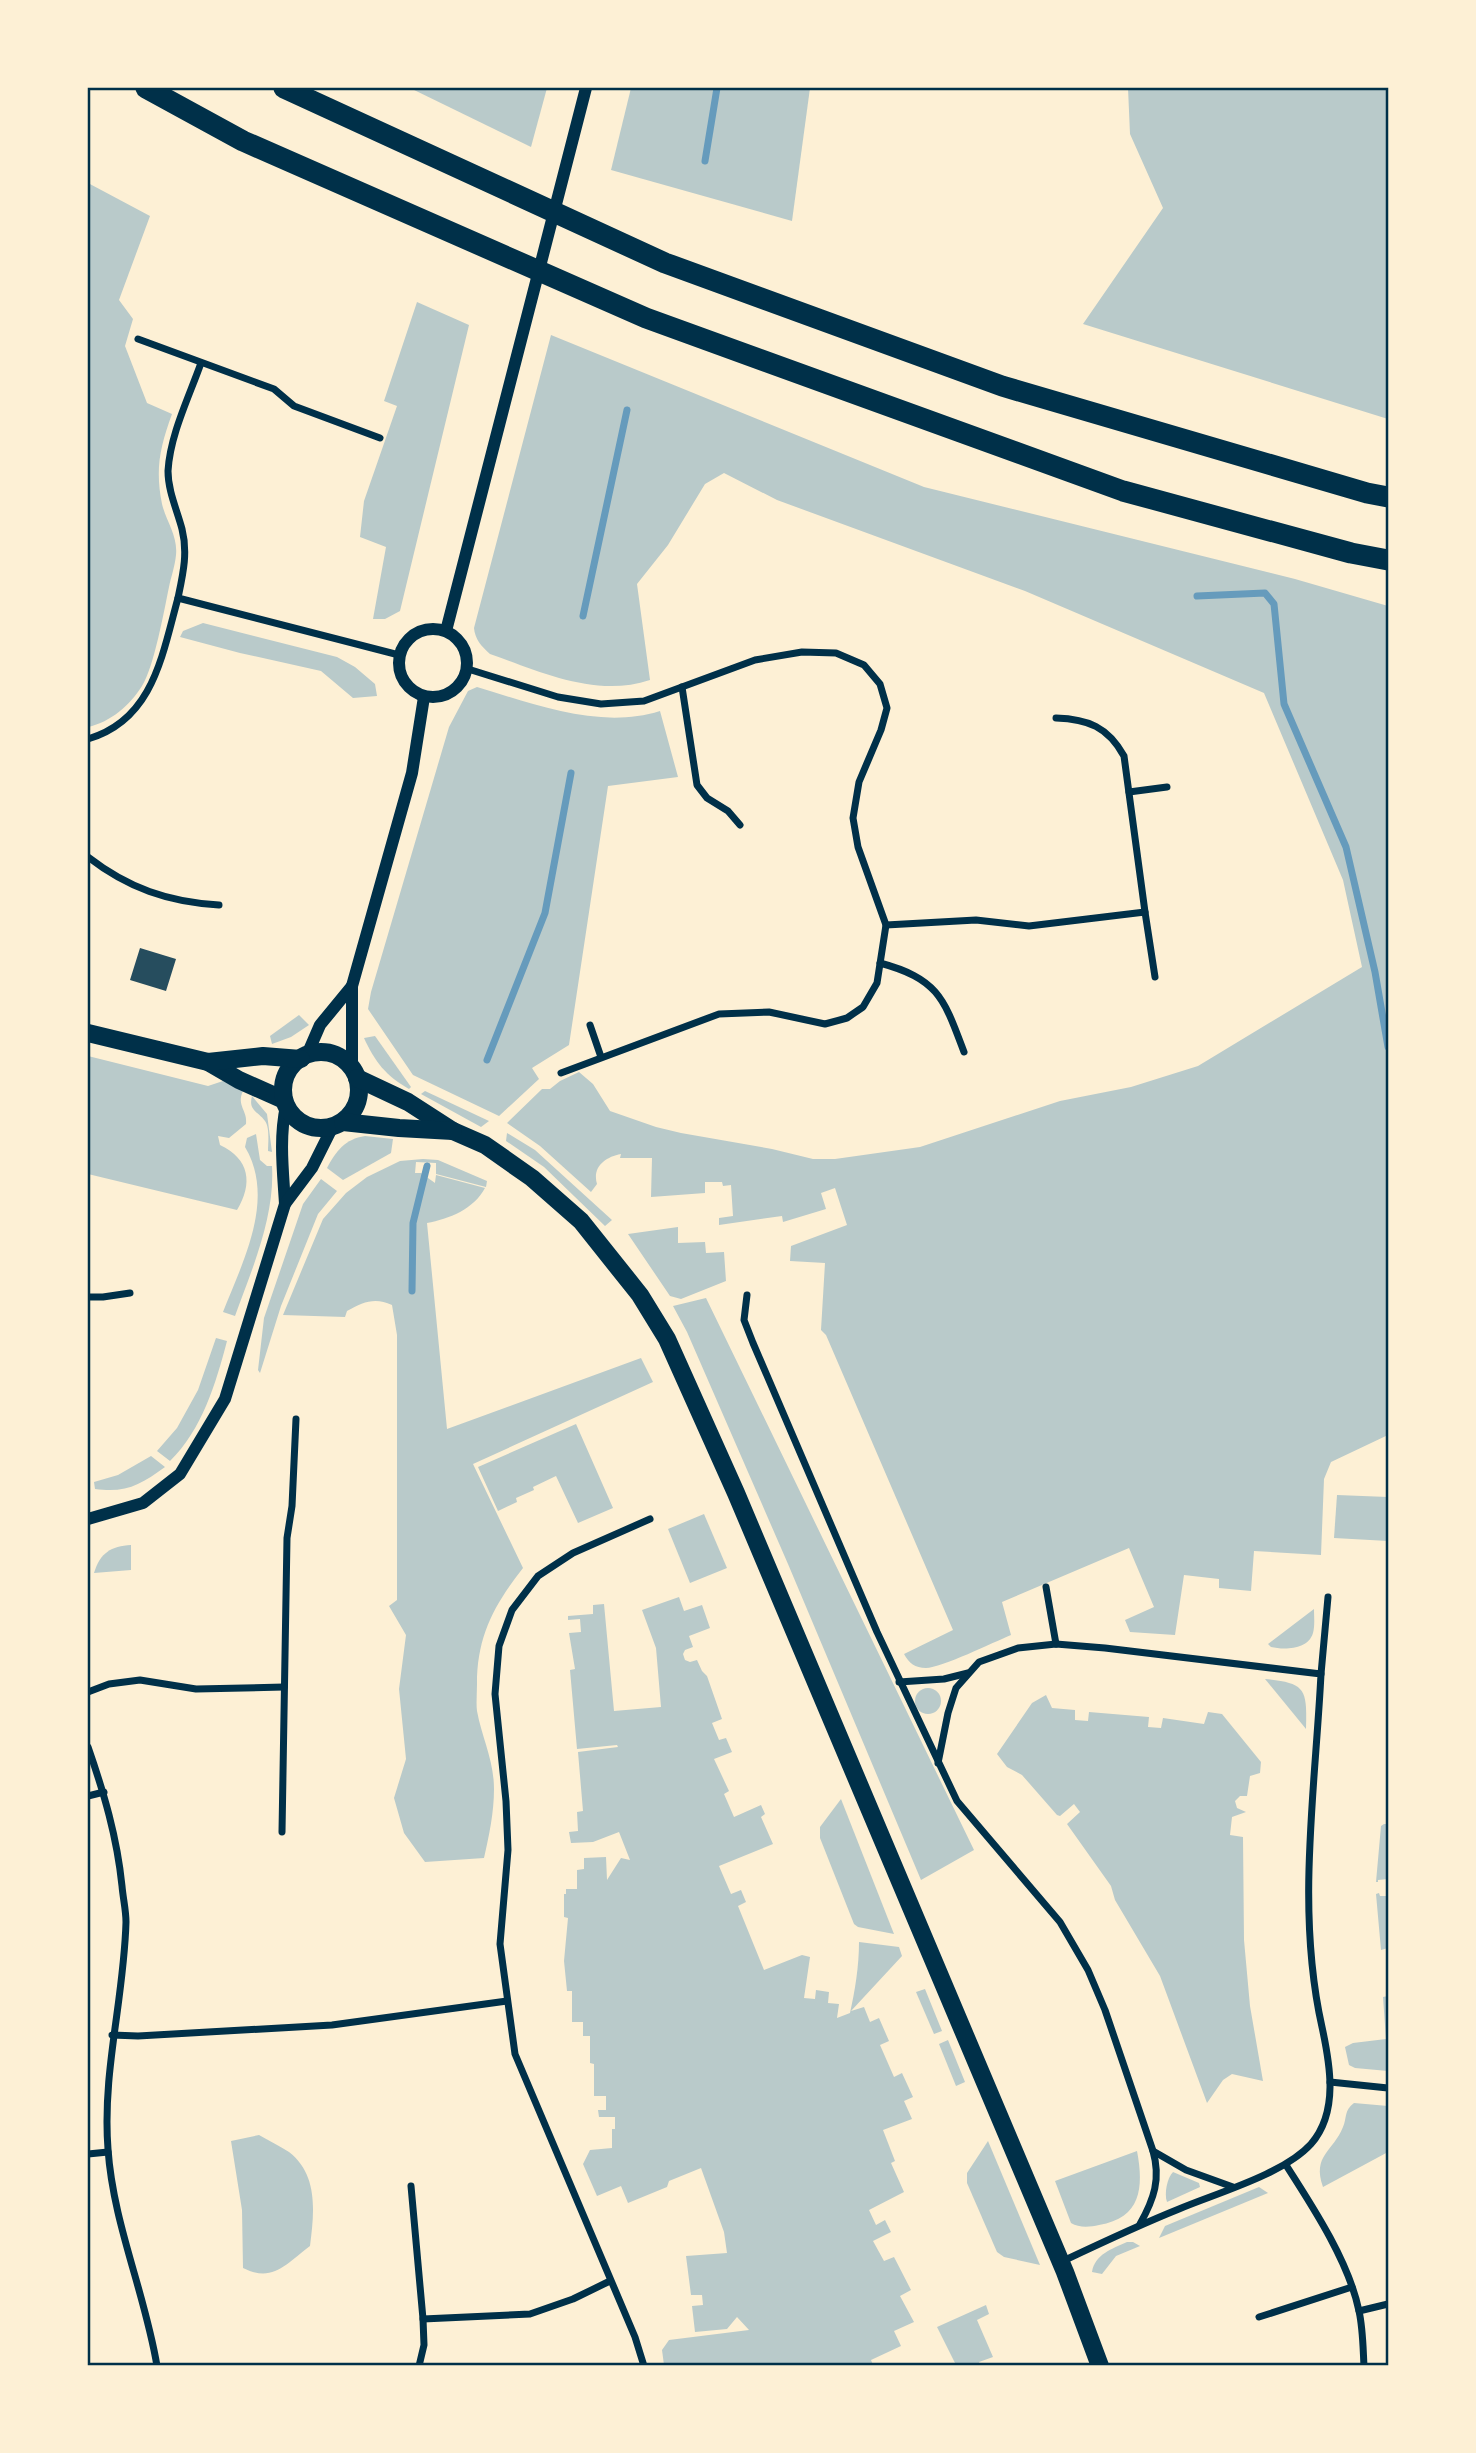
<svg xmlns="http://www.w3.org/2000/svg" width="1476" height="2453" font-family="Rubik,sans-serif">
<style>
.green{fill:#b9caca}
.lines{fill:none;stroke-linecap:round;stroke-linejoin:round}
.stream{stroke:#669bbc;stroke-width:7}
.building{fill:#264d5e}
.minor{stroke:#003049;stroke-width:7}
.tertiary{stroke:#003049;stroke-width:12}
.primary{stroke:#003049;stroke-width:18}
.motorway{stroke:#003049;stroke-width:21}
.neatline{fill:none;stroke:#003049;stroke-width:2.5}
</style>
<rect width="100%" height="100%" fill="#fdf0d5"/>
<g class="green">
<polygon points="410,88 547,88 531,147"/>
<polygon points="631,88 810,88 792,221 611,170"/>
<polygon points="1128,88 1388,88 1388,419 1083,324 1163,208 1130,134"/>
<path d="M 88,183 L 150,216 L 119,300 L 133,319 L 125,346 L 147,403 L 172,414 C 160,447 155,469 162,504 C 166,521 178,536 176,555 C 175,566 171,577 169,587 C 164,611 154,667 142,686 C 130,705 111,722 88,727 Z"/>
<polygon points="417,302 469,325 400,611 385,619 373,619 386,547 360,537 364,501 397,406 384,401"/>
<path d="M 551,335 L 924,487 L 1295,579 L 1388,606 L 1388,1435 L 1331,1462 L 1324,1479 L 1321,1555 L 1254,1551 L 1251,1591 L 1219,1588 L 1219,1579 L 1184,1575 L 1175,1635 L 1130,1632 L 1125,1620 L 1154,1607 L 1129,1548 L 1002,1602 L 1011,1635 C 994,1642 941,1668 926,1668 C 915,1668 909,1663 904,1654 L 953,1630 L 826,1335 L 821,1330 L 825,1263 L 790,1261 L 791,1246 L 847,1225 L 835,1188 L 821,1193 L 826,1209 L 783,1222 L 782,1216 L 719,1225 L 719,1218 L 733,1216 L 731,1185 L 723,1186 L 722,1182 L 705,1182 L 705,1193 L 651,1197 L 652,1158 L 620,1158 L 621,1154 C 605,1157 592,1167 597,1184 L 591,1192 L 540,1146 L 507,1123 L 542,1089 L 550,1089 L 560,1081 L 579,1072 L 593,1084 L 610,1111 L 656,1127 L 681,1133 L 772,1149 L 813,1159 L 835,1159 L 920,1147 L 1060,1101 L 1131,1087 L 1198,1066 L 1362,967 L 1343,880 L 1264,693 L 1025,591 L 777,500 L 724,473 L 705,484 L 668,545 L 637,584 L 650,680 C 596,698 541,672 490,654 C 481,646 475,639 474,628 Z"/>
<polygon points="203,623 337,657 355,667 375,684 377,696 353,698 321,671 240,653 180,637 183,631"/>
<path d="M 477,687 C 534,704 600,730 660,711 L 678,777 L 608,786 L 569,1045 L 532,1068 L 539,1079 L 499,1116 L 413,1075 L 368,1009 L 371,992 L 449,727 L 468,691 Z"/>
<polygon points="299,1015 309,1025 291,1037 272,1044 270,1036"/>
<path d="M 375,1036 L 411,1087 L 409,1089 C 386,1076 375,1062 364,1038 Z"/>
<path d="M 88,1056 L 208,1086 L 223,1081 L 243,1091 C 236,1105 248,1111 246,1124 L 229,1138 L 218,1136 L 220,1145 C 250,1159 253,1184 237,1210 L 88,1174 Z"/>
<polygon points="425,1091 489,1121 481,1127 421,1094"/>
<path d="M 252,1096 L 267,1114 L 272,1152 L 268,1151 C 268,1143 270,1128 265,1121 C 258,1111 248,1111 252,1096 Z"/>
<polygon points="507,1133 535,1150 612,1220 605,1226 544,1167 506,1141"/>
<path d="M 256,1134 L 260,1160 L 267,1166 L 272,1166 C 275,1217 252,1269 235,1316 L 223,1312 C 243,1261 276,1199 245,1147 L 247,1138 Z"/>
<path d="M 365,1136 L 393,1139 L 391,1153 L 343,1180 L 327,1168 C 336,1151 345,1139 365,1136 Z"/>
<path d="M 423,1159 L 438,1160 L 487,1181 L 486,1187 L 436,1174 L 436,1163 L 416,1162 L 415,1173 L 421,1173 L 435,1183 L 434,1190 L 436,1175 L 485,1188 C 474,1209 449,1219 427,1223 L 447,1429 L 641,1358 L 653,1382 L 473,1464 L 523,1568 C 494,1605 477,1636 477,1684 C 477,1693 476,1703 477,1711 C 482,1738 494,1760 494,1789 C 494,1813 489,1836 484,1858 L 425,1862 L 404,1833 L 394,1798 L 406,1759 L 399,1689 L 406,1635 L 389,1606 L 397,1600 L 397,1335 L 392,1305 C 375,1297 363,1302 347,1311 L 345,1317 L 283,1315 L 323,1219 L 346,1193 L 367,1177 L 400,1161 Z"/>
<polygon points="321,1179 337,1191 318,1214 281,1306 260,1373 258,1370 264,1318 303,1204"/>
<polygon points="678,1227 678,1243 705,1242 706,1253 724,1252 726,1281 681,1299 670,1296 628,1234"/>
<polygon points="706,1298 974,1850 921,1880 788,1564 687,1332 673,1306"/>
<path d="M 216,1338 L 227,1341 C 216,1383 202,1430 170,1461 L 157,1451 L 177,1428 L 198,1390 Z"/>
<polygon points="576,1424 613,1508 578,1523 556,1476 533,1487 534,1490 516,1498 517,1502 498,1511 478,1467"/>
<path d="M 151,1456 L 165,1467 C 140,1485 127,1493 95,1489 L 94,1482 L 118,1475 Z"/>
<polygon points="1337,1495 1388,1497 1388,1541 1334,1538"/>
<polygon points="704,1514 727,1568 690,1583 668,1529"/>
<path d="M 131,1545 L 131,1570 L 94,1573 C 100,1553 111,1546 131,1545 Z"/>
<path d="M 679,1597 L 684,1611 L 702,1605 L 710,1628 L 689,1636 L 693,1647 L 685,1650 L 683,1654 L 685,1660 L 690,1662 L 697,1660 L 702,1671 L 707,1676 L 722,1719 L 712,1723 L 719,1740 L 726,1738 L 732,1752 L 714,1759 L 729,1791 L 724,1794 L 734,1817 L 761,1805 L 765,1814 L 761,1817 L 773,1844 L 719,1866 L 731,1894 L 741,1890 L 746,1902 L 738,1906 L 764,1970 L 802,1955 L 810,1957 L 804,1998 L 815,1999 L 816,1990 L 829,1992 L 828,2003 L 839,2004 L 837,2018 L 850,2013 C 855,1991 859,1966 859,1942 L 899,1947 L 902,1956 L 851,2011 L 864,2007 L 870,2022 L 879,2018 L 889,2041 L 880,2045 L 894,2077 L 902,2073 L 913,2097 L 904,2101 L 912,2119 L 883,2130 L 895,2161 L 891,2163 L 904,2192 L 869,2210 L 876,2225 L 885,2220 L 891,2232 L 873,2241 L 884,2261 L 894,2257 L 911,2290 L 900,2296 L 914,2322 L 894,2331 L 901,2346 L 871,2360 L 873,2365 L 664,2365 L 662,2350 L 669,2340 L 749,2330 L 737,2317 L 727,2329 L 695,2332 L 692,2306 L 703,2305 L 702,2295 L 691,2295 L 686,2256 L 727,2253 L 724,2232 L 701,2168 L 669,2181 L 667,2187 L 628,2203 L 621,2186 L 597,2196 L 583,2164 L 590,2150 L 612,2148 L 612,2129 L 615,2129 L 615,2117 L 599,2117 L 598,2110 L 606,2110 L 606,2096 L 594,2096 L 594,2064 L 590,2063 L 590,2036 L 583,2036 L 583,2022 L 572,2022 L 572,1991 L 567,1991 L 564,1961 L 568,1918 L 564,1917 L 564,1894 L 566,1894 L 566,1889 L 577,1889 L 577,1870 L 584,1869 L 584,1858 L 606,1857 L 607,1880 L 621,1858 L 630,1860 L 619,1832 L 593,1842 L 571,1843 L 569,1832 L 578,1831 L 577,1812 L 583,1811 L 578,1752 L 618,1747 L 617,1745 L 577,1749 L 570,1670 L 575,1669 L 569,1633 L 581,1632 L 580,1619 L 568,1620 L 568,1616 L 593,1614 L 593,1605 L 604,1604 L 614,1711 L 661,1707 L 656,1648 L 642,1610 Z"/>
<path d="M 1314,1609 C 1314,1616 1315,1626 1313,1633 C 1308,1650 1284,1650 1271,1647 L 1268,1644 Z"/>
<path d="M 1265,1679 C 1306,1683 1307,1689 1306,1729 Z"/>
<circle cx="928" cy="1701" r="13"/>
<polygon points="1046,1695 1052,1708 1075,1710 1075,1720 1088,1721 1089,1712 1149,1717 1148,1727 1161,1728 1163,1718 1204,1724 1208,1712 1222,1714 1261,1762 1260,1773 1250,1776 1247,1796 1240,1796 1235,1801 1237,1808 1246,1812 1232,1817 1230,1835 1243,1837 1244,1940 1250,2006 1263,2081 1232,2074 1223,2080 1207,2103 1160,1976 1115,1900 1111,1886 1067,1824 1080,1812 1074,1804 1060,1816 1057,1815 1022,1775 1007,1767 997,1754 1032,1703"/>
<polygon points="841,1799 894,1934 858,1927 854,1924 820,1838 820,1827"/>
<polygon points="1384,1824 1388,1824 1388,1879 1378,1880 1378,1882 1376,1882 1381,1826"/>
<polygon points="1379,1893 1380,1896 1388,1896 1388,1948 1381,1950 1376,1894"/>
<polygon points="925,1989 942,2031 934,2034 916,1992"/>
<polygon points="1388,1996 1388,2071 1355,2068 1349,2065 1345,2047 1353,2043 1386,2039 1383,1997"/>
<polygon points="948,2040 965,2082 956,2086 939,2044"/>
<path d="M 1354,2103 L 1388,2106 L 1388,2152 L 1323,2187 C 1312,2155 1333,2152 1343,2127 C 1347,2118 1344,2110 1354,2103 Z"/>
<path d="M 259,2135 C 269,2141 280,2146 289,2152 C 319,2175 314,2214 310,2246 C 286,2264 273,2283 243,2268 L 242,2210 L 231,2141 Z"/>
<polygon points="988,2141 1040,2265 1004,2257 997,2252 967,2183 967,2173"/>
<path d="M 1137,2151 C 1144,2188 1141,2218 1099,2225 C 1090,2227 1079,2228 1071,2223 L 1055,2181 Z"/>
<path d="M 1173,2172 L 1199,2183 L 1200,2187 L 1167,2202 C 1164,2194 1167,2178 1173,2172 Z"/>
<polygon points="1259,2187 1268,2193 1159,2238 1165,2226"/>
<path d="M 1127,2242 L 1133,2242 L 1140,2246 L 1116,2256 L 1102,2274 L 1092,2272 C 1095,2254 1112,2249 1127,2242 Z"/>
<polygon points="986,2305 989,2314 977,2320 993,2357 979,2362 980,2365 956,2365 937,2327"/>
</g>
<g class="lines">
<g class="stream">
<polyline points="705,161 717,88"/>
<polyline points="1197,596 1265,593 1274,604 1284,704 1346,847 1375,972 1388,1047"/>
<polyline points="583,616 627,410"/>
<polyline points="487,1060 545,913 571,773"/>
<polyline points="412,1291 413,1223 427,1166"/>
</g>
</g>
<polygon class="building" points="140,948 176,959 166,991 130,980"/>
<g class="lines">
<g class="minor">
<polyline points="138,339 274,389 294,406 380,438"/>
<path d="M 201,363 C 189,397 170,435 168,471 C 168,491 177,510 182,529 C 188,553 183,574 178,598 L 399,655"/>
<polyline points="468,669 558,697 601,704 644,701 755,660 802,652 836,653 864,665 880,684 887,708 881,730 859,782 853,818 858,847 886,925 877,983 863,1007 847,1018 825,1024 769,1012 719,1014 561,1073"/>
<polyline points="682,687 697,785 707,798 728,811 740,825"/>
<path d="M 1056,718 C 1088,719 1108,727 1124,756 L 1145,912"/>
<path d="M 88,739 C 153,720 162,656 178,598"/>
<polyline points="1129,792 1167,787"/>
<path d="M 88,857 C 128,888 168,902 219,905"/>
<polyline points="886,925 976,920 1029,926 1145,912 1155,977"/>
<path d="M 880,963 C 939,979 944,999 964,1052"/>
<polyline points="590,1025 601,1057"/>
<polyline points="747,1295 744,1320 753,1343 877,1632 957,1801 1060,1922 1088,1970 1105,2010 1153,2151 1186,2170 1233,2187"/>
<polyline points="88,1297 103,1297 130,1293"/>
<polyline points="1046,1587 1056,1644"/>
<polyline points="1321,1674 1328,1597"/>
<polyline points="899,1682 944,1679 968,1673"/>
<polyline points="88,1692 109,1684 140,1680 196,1689 284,1687"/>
<path d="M 88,1747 C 104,1793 117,1837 122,1886 C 123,1898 126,1910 126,1922 C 124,1999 102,2072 108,2149 C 113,2223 145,2293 157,2366"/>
<path d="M 938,1763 L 948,1713 L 956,1688 L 979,1662 L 1018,1648 L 1056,1644 L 1105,1648 L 1321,1674 C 1315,1792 1296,1911 1322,2027 C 1330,2064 1339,2112 1311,2144 C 1284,2174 1217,2193 1179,2209 C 1139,2225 1101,2243 1063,2261"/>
<polyline points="88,1796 104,1792"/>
<polyline points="282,1832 287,1538 292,1506 296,1419"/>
<polyline points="112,2035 138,2036 332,2025 507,2001"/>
<polyline points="1330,2082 1388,2088"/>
<polyline points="88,2154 108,2152"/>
<path d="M 1286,2165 C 1313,2207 1349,2262 1359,2311 C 1363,2329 1363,2348 1364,2366"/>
<polyline points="411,2186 423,2319 530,2314 573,2299 610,2281"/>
<path d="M 1140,2224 C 1154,2199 1161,2179 1153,2151"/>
<polyline points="1359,2311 1388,2304"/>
<polyline points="1259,2317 1352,2287"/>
<polyline points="419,2366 424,2345 423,2319"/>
<polyline points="644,2366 635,2337 515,2054 500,1944 508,1850 506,1801 495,1694 499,1646 512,1610 538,1576 573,1553 650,1519"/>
</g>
<g class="tertiary">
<circle cx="433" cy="663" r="34"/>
<polyline points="446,631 586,88"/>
<polyline points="307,1055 320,1025 352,986"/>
<polyline points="352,1069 352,986 412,773 424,697"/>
<path d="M 285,1204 C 283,1171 279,1138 286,1106"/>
<polyline points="88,1519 143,1503 180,1474 225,1399 285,1204 312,1168 333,1126"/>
</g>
<g class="primary">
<polyline points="88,1033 208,1062 239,1080 284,1100"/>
<circle cx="321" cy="1090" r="38"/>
<polyline points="208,1062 263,1056 301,1059"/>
<polyline points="357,1078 408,1102 453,1131 485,1145 532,1178 581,1221 640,1295 667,1339 736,1493 1065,2272 1100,2366"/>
<polyline points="343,1122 399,1128 453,1131"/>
</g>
<g class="motorway">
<polyline points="146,88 243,141 646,318 1123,491 1351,553 1388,560"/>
<polyline points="284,88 665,263 1002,386 1367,493 1388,497"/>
</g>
</g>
<rect width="1476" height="2453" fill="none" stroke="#fdf0d5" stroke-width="178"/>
<rect x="89" y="89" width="1298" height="2275" class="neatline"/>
</svg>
